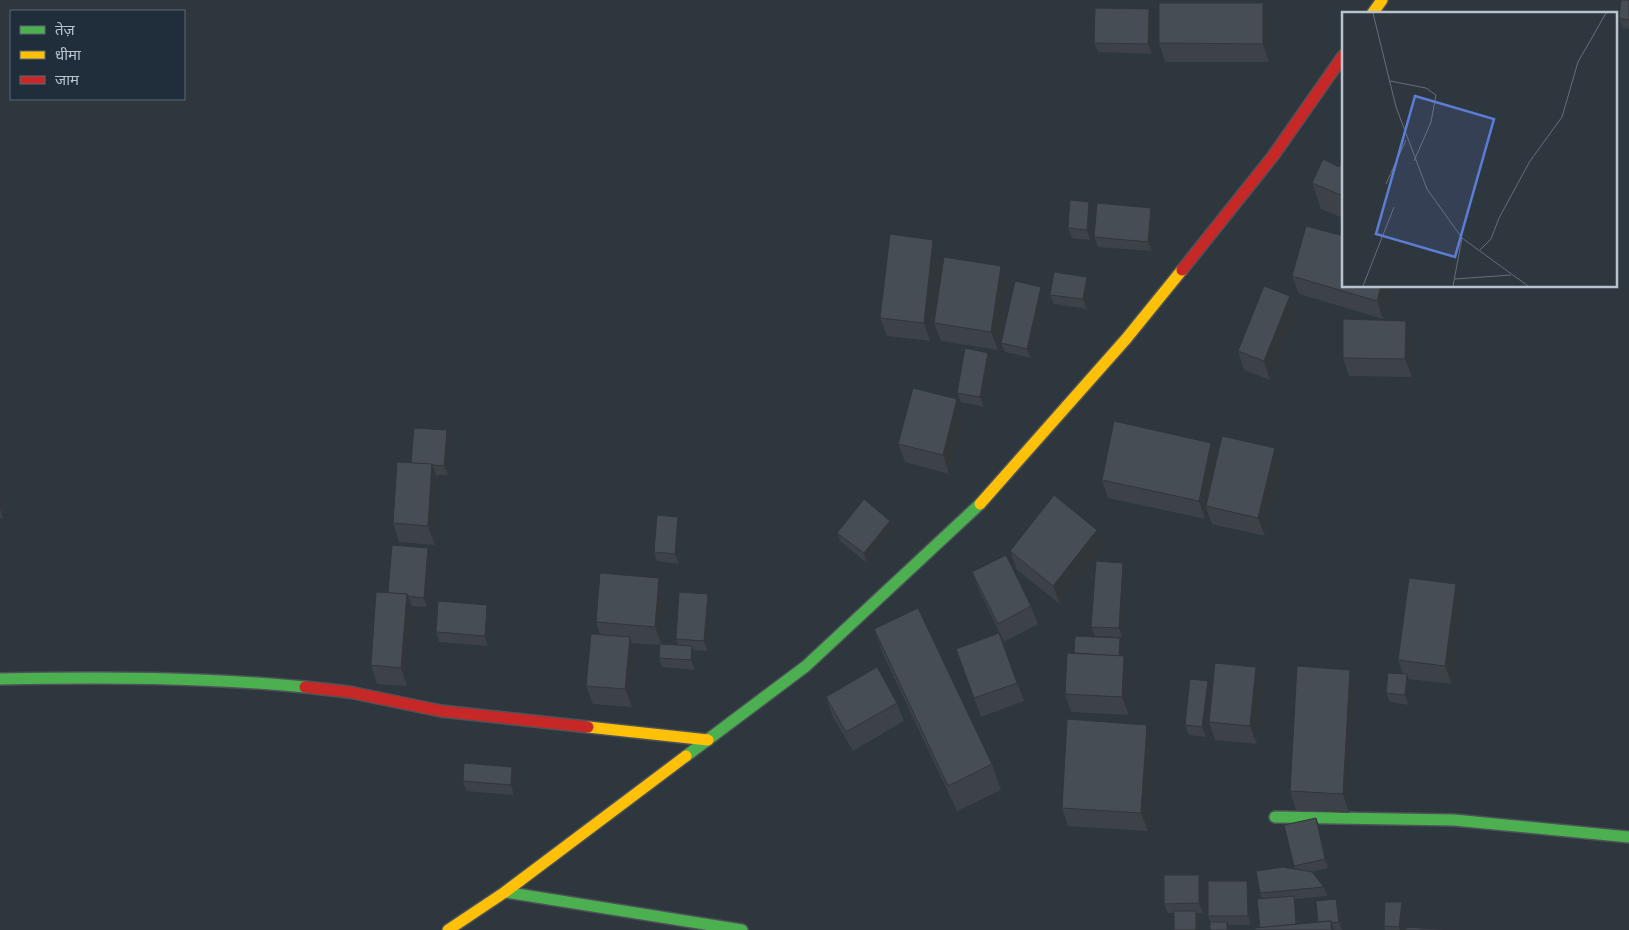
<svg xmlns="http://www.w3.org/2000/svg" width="1629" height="930" font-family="'Titillium Web','Noto Sans Devanagari',sans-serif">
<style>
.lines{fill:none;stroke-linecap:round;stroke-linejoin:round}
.fast-casing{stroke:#4d5258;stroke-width:14}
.slow-casing{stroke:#4d5258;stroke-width:14}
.jam-casing{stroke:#4d5258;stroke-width:14}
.fast{stroke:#4caf50;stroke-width:11}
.slow{stroke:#ffc107;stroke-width:11}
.jam{stroke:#c62828;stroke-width:11}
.wall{fill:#3c4248}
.shaded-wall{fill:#31363b}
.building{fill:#464d54;stroke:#31363b}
.inset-road{fill:none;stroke:#666e78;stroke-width:1}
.view{fill:#5b7dd4;fill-opacity:0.15;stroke:#5b7dd4;stroke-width:2.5}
.inset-edge{fill:none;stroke:#b9c3ce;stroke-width:2.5}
</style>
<rect width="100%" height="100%" fill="#2e363e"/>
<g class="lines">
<defs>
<g id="fast">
<path d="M 0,679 C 102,677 203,677 305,687"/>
<polyline points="686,756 806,666 980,504"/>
<polyline points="1275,817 1454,820 1629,837"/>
<polyline points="505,892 742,930"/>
</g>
<g id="slow">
<polyline points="1372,14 1382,0"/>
<polyline points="980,504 1126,339 1182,270"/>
<polyline points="588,727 708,740"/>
<polyline points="448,930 505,892 686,756"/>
</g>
<g id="jam">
<polyline points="1182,270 1273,156 1343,56"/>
<polyline points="305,687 349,692 441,711 588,727"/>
</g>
</defs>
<use href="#fast" class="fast-casing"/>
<use href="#slow" class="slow-casing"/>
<use href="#jam" class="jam-casing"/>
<use href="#fast" class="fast"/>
<use href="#slow" class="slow"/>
<use href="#jam" class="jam"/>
</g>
<g class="wall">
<polygon points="1629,0 1629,29 1623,28 1619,18"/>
<polygon points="1263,3 1270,22 1269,62 1165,62 1159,43"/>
<polygon points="1152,18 1152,54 1098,52 1094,43"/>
<polygon points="1343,158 1343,218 1321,209 1312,183 1339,167"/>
<polygon points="1092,211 1090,240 1072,238 1068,228"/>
<polygon points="1154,218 1152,251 1098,247 1094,237"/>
<polygon points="939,258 930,341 887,336 880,318"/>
<polygon points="1001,266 1007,284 998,350 941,341 934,323"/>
<polygon points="1292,276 1343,286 1393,286 1383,319 1299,294"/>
<polygon points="1090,286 1087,309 1054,304 1050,295"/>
<polygon points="1041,287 1044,297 1031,358 1005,352 1001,343"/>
<polygon points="1296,315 1270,380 1244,370 1238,351"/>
<polygon points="1413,339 1412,377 1349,376 1343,358"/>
<polygon points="992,362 984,407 961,402 957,393"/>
<polygon points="964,417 949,474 905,462 898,444"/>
<polygon points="451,440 448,475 436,475 439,483 435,545 399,542 393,523 411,463"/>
<polygon points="1275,448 1282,466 1265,536 1212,524 1207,510 1205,519 1108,498 1102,480 1217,457"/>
<polygon points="0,492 4,502 3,518 0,518"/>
<polygon points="678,517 682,526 679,564 657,561 654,552"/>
<polygon points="890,521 894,530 867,563 841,542 837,533"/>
<polygon points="1097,530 1104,548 1060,604 1017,570 1010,551"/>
<polygon points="431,558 427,607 411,606 414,612 407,686 377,684 371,665 388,593"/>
<polygon points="972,572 1031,606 1038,624 1004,642 979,590"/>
<polygon points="1126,573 1122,637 1095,636 1091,627"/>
<polygon points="659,578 666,596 662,644 678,645 676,639 712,603 708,651 693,650 696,656 695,670 662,667 659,658 660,645 632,643 636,655 632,707 593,704 586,686 600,634 596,622"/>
<polygon points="1462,602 1452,684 1408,679 1410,684 1409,705 1390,702 1386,693 1403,674 1398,660"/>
<polygon points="487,605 491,614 488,646 439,642 436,632"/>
<polygon points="874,629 992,764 1001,790 957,811 883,654"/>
<polygon points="999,633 1024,701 981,717 956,649"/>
<polygon points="1123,647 1123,656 1131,674 1129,715 1071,712 1065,694 1074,653"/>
<polygon points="1256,667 1263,686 1257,744 1215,740 1209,722"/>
<polygon points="1350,670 1357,688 1349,813 1296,810 1290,791"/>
<polygon points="1211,691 1206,737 1189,735 1185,725"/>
<polygon points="826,697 897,703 904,721 853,751 832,715"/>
<polygon points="1154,744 1148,831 1068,826 1062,808"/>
<polygon points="515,776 514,795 466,791 463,781"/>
<polygon points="1316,818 1320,828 1328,868 1312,872 1324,887 1327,896 1295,899 1297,906 1299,924 1318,922 1336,899 1340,908 1342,930 1255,930 1260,928 1262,899 1260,893 1295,869 1294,866"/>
<polygon points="1199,875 1203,884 1203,913 1197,913 1200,920 1200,930 1174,930 1174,913 1168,913 1164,904"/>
<polygon points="1250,890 1251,925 1228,925 1230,930 1210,930 1210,922 1208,916"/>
<polygon points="1405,912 1403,930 1385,930 1384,926"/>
</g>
<g class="shaded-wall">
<polygon points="1263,3 1270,22 1269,62 1263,44"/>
<polygon points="1149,9 1152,18 1152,54 1148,44"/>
<polygon points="1089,202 1092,211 1090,240 1087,230"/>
<polygon points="1151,208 1154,218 1152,251 1148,242"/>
<polygon points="933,240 939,258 930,341 924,323"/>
<polygon points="1001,266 1007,284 998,350 991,332"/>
<polygon points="1087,277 1090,286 1087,309 1083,299"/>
<polygon points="1381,286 1393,286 1383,319 1377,301"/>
<polygon points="1041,287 1044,297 1031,358 1027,349"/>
<polygon points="1290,296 1296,315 1270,380 1264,361"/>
<polygon points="1406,321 1413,339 1412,377 1405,359"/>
<polygon points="988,353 992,362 984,407 980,397"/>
<polygon points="957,399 964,417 949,474 943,455"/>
<polygon points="447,430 451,440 448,475 444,466"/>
<polygon points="1211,443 1218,461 1206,506 1207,510 1205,519 1199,501"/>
<polygon points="1275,448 1282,466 1265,536 1258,518"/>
<polygon points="432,464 439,483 435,545 428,526"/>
<polygon points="0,492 4,502 3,518 0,508"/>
<polygon points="678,517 682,526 679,564 675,554"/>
<polygon points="890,521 894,530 867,563 864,553"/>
<polygon points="1097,530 1104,548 1060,604 1053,586"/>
<polygon points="428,548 431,558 427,607 424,598"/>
<polygon points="1123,563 1126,573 1122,637 1119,628"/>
<polygon points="659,578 666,596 662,645 655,627"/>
<polygon points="1456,584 1462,602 1452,684 1445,666"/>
<polygon points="407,594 414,612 407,686 401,668"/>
<polygon points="708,594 712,603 708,651 704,641"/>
<polygon points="487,605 491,614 488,646 485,636"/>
<polygon points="630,637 636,655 632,707 625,689"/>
<polygon points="1120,638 1123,647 1123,668 1119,659"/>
<polygon points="692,646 696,656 695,670 691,660"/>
<polygon points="1124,656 1131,674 1129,715 1122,697"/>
<polygon points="1256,667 1263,686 1257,744 1250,726"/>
<polygon points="1350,670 1357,688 1349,813 1343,794"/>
<polygon points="1407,674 1410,684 1409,705 1405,695"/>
<polygon points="1208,681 1211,691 1206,737 1202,727"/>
<polygon points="1147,725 1154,744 1148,831 1141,813"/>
<polygon points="512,767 515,776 514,795 511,785"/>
<polygon points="1316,818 1320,828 1328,868 1325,859"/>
<polygon points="1199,875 1203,884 1203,913 1199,903"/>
<polygon points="1247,881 1250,890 1251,925 1248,916"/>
<polygon points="1294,896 1297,906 1299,930 1297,930"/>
<polygon points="1336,899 1340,908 1342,930 1339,922"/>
<polygon points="1402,902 1405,912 1403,930 1400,930 1399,927"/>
<polygon points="1196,911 1200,920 1200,930 1196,930"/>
<polygon points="1331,921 1334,930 1331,930"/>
<polygon points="1227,922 1230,930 1227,930"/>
</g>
<g class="building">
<polygon points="1621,0 1629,0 1629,20 1619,18"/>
<polygon points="1159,3 1263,3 1263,44 1159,43"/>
<polygon points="1095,8 1149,9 1148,44 1094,43"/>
<polygon points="1343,158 1343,196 1312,183 1323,159 1339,167"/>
<polygon points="1070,200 1089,202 1087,230 1068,228"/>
<polygon points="1097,203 1151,208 1148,242 1094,237"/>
<polygon points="1306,226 1343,236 1343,286 1381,286 1377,301 1292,276"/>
<polygon points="890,234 933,240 924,323 880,318"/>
<polygon points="944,257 1001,266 991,332 934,323"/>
<polygon points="1054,272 1087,277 1083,299 1050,295"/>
<polygon points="1015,281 1041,287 1027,349 1001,343"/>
<polygon points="1264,286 1290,296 1264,361 1238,351"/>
<polygon points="1343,319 1406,321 1405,359 1343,358"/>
<polygon points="965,348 988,353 980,397 957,393"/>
<polygon points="913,388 957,399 943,455 898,444"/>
<polygon points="1114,421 1211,443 1199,501 1102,480"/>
<polygon points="414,428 447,430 444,466 411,463"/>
<polygon points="1222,436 1275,448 1258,518 1206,506"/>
<polygon points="397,462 432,464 428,526 393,523"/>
<polygon points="1054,495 1097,530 1053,586 1010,551"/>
<polygon points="864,499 890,521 864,553 837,533"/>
<polygon points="657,515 678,517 675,554 654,552"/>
<polygon points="392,545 428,548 424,598 408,596 407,594 388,593"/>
<polygon points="1006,555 1031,606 998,624 972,572"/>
<polygon points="1096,561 1123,563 1119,628 1091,627"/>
<polygon points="600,573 659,578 655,627 596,622"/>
<polygon points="1409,578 1456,584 1445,666 1398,660"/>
<polygon points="376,592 407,594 401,668 371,665"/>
<polygon points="679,592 708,594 704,641 676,639"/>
<polygon points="438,601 487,605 485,636 436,632"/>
<polygon points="918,608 992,764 948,786 874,629"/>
<polygon points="999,633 1017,683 974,698 956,649"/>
<polygon points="591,634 630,637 625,689 586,686"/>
<polygon points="1075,636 1120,638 1119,656 1074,653"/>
<polygon points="660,644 692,646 691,660 659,658"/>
<polygon points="1067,653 1124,656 1122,697 1065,694"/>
<polygon points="1215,663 1256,667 1250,726 1209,722"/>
<polygon points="1297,666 1350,670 1343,794 1290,791"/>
<polygon points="877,667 897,703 846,732 826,697"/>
<polygon points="1388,673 1407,674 1405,695 1386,693"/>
<polygon points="1190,679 1208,681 1202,727 1185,725"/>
<polygon points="1067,719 1147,725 1141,813 1062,808"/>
<polygon points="464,763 512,767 511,785 463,781"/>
<polygon points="1316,818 1325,859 1294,866 1284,825"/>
<polygon points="1283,867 1312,872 1324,887 1260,893 1256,871"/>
<polygon points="1164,875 1199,875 1199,903 1164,904"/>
<polygon points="1208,881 1247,881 1248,916 1208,916"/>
<polygon points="1294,896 1296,924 1260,928 1257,899"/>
<polygon points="1336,899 1339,922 1331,923 1331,921 1318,922 1316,901"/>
<polygon points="1385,902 1402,902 1399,927 1384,926"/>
<rect x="1174" y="911" width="22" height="19"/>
<polygon points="1331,921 1331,930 1255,930 1255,928"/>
<rect x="1210" y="922" width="17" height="8"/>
<polygon points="1406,927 1453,930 1406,930"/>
</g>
<g transform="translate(1342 12)">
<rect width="275" height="275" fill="#2e363e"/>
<path class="inset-road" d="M 31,1 L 54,95 L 85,177 L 120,226 L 186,274M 48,69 L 84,76 L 94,83 L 89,110 L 72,149M 44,172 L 64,128M 138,238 L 149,227 L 157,206 L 188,149 L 220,105 L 236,50 L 264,1M 113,267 L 169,263M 21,274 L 52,195M 111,274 L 120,226"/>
<path class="view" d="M 73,84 L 152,107 L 113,245 L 34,222 Z"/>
<rect width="275" height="275" class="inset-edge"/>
</g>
<rect x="10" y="10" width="175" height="90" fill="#202d3a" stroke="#5d6975"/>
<rect x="20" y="26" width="25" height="8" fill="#4caf50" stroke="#5d6975"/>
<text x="55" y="35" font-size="15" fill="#b9c3ce">तेज़</text>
<rect x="20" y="51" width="25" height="8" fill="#ffc107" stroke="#5d6975"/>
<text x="55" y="60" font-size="15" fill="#b9c3ce">धीमा</text>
<rect x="20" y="76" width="25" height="8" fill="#c62828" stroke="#5d6975"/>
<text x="55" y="85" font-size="15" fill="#b9c3ce">जाम</text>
</svg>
